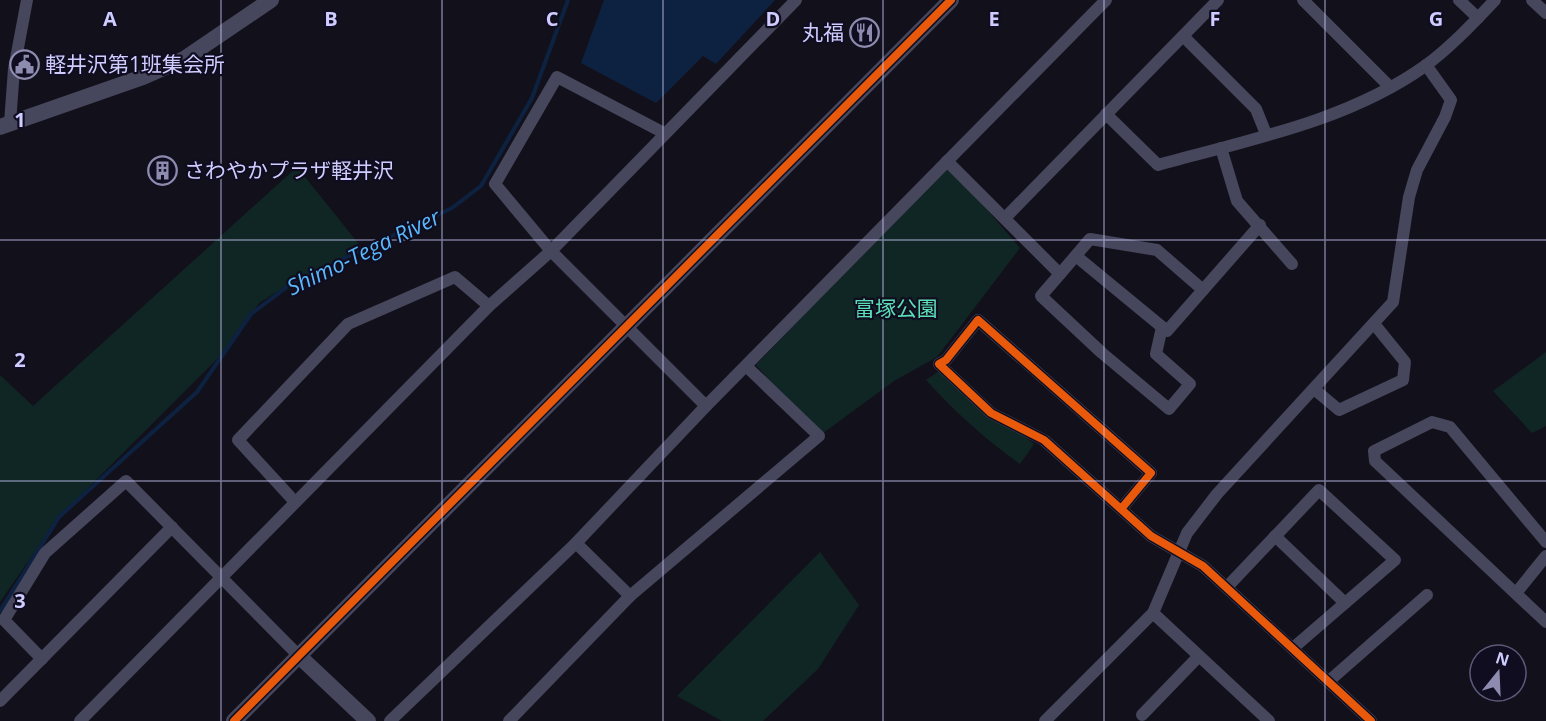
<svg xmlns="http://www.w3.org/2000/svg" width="1546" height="721" font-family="'Open Sans','Noto Sans JP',sans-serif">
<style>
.green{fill:#102625}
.water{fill:#0d2240}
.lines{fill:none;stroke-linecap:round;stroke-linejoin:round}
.stream{stroke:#0d2240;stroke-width:4}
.minor{stroke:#46465c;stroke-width:12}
.tertiary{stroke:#46465c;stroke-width:16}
.cycleway-casing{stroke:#0f0d1f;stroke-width:11}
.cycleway{stroke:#e8590c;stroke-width:8}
.grid{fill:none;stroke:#cfccff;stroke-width:1.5;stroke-opacity:0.55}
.labels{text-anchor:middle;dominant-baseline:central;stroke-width:4.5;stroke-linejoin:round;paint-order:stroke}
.poi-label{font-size:21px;fill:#cfccff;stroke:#0f0d1f;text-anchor:start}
.park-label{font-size:21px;fill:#59deb6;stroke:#0f0d1f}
.water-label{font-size:22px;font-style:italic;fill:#5ab9fe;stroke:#0f0d1f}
.grid-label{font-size:20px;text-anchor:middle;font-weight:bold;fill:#cfccff;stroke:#0f0d1f;stroke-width:4.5;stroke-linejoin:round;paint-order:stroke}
</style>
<rect width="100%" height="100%" fill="#12111b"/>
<g class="green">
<polygon points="947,163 1020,248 937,357 894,381 819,436 756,365"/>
<polygon points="297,167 362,248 295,281 259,303 228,348 59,517 0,602 0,375 33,406"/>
<polygon points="1546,352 1546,426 1532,433 1493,391"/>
<path d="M 939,371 L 1034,444 L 1020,464 C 985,439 955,412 926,380 Z"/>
<polygon points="820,552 859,605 818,669 763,721 722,721 677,696"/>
</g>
<polygon class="water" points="604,0 775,0 716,64 703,56 656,103 581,63"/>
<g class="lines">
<polyline class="stream" points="0,611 59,517 197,392 251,314 295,281 452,208 481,186 532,98 568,0"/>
<g class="minor">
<polyline points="1303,0 1390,87"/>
<polyline points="1459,0 1478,18"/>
<polyline points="1532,0 1546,13"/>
<polyline points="1183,36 1256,109 1266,134"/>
<path d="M 1106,114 L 1158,165 C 1248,140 1348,121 1425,66 C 1451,47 1473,23 1495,0"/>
<polyline points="10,123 14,69 27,0"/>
<polyline points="664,133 557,77 495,184 551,251 706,406"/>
<polyline points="1221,148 1237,201 1292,264"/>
<polyline points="947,161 1060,274 1041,296 1102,353 1169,409 1190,384 1156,354 1162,327"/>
<polyline points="1005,218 1218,0"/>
<polyline points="1060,274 1090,239 1157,250 1203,290 1167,331 1076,256"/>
<polyline points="1203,290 1260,225"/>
<polyline points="1314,389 1339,410 1403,380 1405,362 1375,325"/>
<polyline points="295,502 238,440 348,324 455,277 489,306"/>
<polyline points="1121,509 1151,473 978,320 946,360 939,364 991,413 1044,440 1151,536 1203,566 1371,721"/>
<polyline points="1275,536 1345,603"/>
<polyline points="1546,542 1450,427 1432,422 1374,451 1375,461 1546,622"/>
<polyline points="576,543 630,596"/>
<polyline points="1227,587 1319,490 1395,560 1293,648"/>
<polyline points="1516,593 1546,556"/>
<polyline points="1153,613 1269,721"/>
<polyline points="42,659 4,620 45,553 126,481 299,656"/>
<polyline points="1329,681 1427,595"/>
<polyline points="0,701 172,527"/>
<polyline points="1142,715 1199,656"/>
<polyline points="80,721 489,306 551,251 796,0"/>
<polyline points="390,721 576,543 706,406 1106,0"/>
<polyline points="509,721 630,596 819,436 746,366"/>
<polyline points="1045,721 1153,613 1187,533 1217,494 1393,302 1409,197 1417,170 1445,117 1451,100 1426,65"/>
</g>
<g class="tertiary">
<polyline points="0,127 143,77 184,59 271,0"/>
<polyline points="299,656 368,721"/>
<polyline points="234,721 951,0"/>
</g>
<defs>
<g id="cycleway">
<polyline points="1121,509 1151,473 978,320 946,360 939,364 991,413 1044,440 1151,536 1203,566 1371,721"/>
<polyline points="234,721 951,0"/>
</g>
</defs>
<use href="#cycleway" class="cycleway-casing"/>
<use href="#cycleway" class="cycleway"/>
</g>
<path class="grid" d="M 221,0 L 221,721M 442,0 L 442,721M 663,0 L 663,721M 883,0 L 883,721M 1104,0 L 1104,721M 1325,0 L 1325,721M 0,240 L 1546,240M 0,481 L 1546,481"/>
<defs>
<symbol id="restaurant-ring" viewBox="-11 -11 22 22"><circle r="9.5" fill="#0f0d1f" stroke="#8d8baf" stroke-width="1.5"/><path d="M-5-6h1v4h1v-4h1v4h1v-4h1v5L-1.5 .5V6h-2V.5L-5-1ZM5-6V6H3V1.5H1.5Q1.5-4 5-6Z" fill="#8d8baf"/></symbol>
<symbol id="civic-ring" viewBox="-11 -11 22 22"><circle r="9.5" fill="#0f0d1f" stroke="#8d8baf" stroke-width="1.5"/><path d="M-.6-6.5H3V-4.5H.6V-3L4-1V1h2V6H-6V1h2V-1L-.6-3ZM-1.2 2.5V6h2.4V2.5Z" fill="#8d8baf"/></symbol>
<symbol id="building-ring" viewBox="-11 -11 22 22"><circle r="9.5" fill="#0f0d1f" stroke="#8d8baf" stroke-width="1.5"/><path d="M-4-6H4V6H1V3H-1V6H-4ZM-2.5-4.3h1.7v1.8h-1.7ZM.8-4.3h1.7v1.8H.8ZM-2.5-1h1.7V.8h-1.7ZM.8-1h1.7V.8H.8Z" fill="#8d8baf"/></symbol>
</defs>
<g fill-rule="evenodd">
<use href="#restaurant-ring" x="848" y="16" width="33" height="33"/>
<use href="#civic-ring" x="8" y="48" width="33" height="33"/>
<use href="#building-ring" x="146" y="154" width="33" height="33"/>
</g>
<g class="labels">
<g class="poi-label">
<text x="844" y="32" text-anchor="end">丸福</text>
<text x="45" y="64">軽井沢第1班集会所</text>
<text x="184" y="170">さわやかプラザ軽井沢</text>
</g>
<g class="park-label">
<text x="896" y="308">富塚公園</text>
</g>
<g class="water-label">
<text transform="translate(363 251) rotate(-26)">Shimo-Tega River</text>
</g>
</g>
<g class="grid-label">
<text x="110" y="26">A</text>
<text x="331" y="26">B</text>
<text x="552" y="26">C</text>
<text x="773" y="26">D</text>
<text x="994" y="26">E</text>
<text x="1215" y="26">F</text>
<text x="1436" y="26">G</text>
<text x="20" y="127">1</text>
<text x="20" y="367">2</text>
<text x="20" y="608">3</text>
</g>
<g transform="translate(1498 673) rotate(18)"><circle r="28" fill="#0f0d1f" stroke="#5c5979" stroke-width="1.5"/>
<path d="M0-4.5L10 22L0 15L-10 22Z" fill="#8d8baf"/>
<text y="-9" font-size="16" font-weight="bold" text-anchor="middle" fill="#cfccff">N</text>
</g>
</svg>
